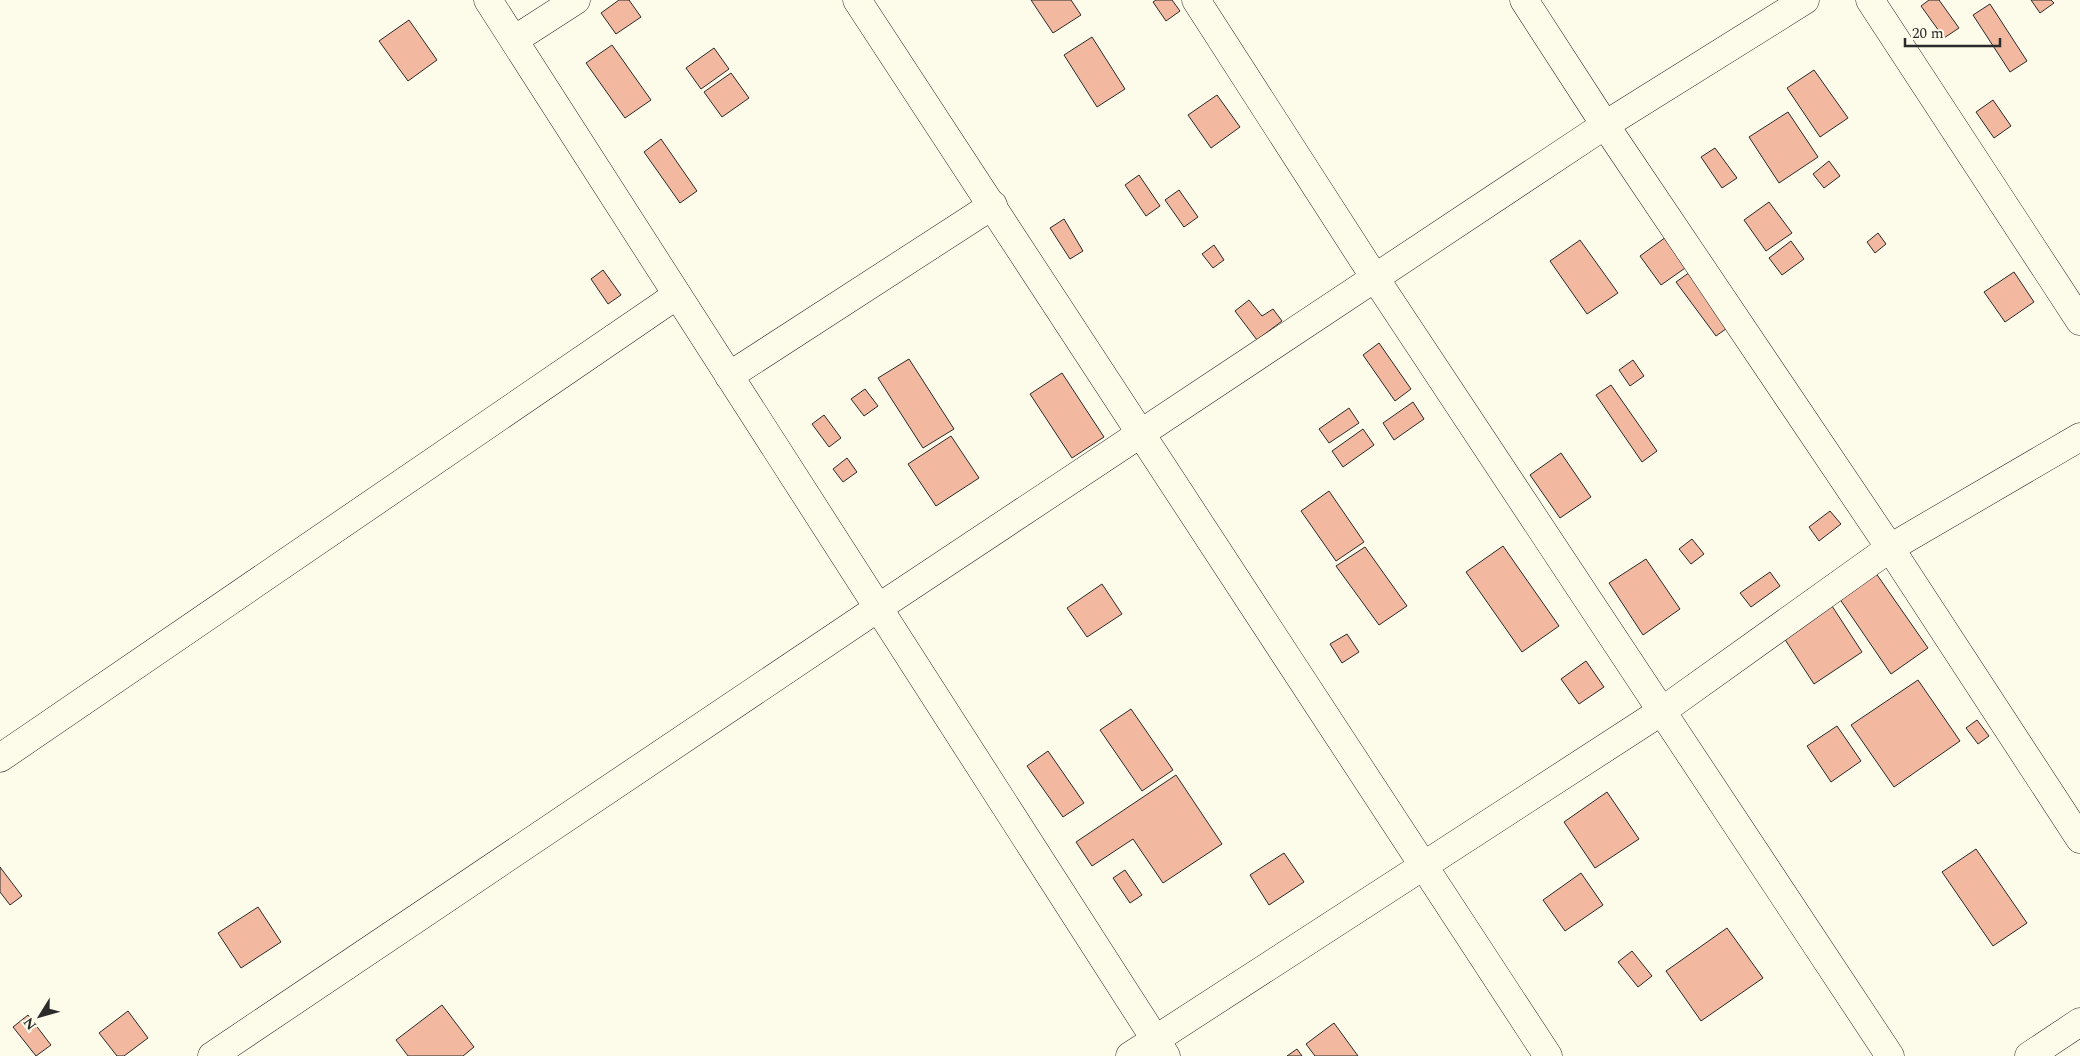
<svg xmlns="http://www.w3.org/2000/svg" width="2080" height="1056" font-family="Spectral,serif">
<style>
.building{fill:#f2b8a0;stroke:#2b2b2b}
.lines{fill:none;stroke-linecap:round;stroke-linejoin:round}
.minor-casing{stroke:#2b2b2b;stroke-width:29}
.minor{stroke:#fdfbea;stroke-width:28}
</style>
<rect width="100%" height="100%" fill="#fdfbea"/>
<g class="building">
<polygon points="619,0 629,0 641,17 616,34 601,13"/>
<polygon points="1031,0 1071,0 1081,15 1053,33"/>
<polygon points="1156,0 1172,0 1180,11 1166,21 1153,2"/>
<polygon points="1929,0 1939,0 1959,28 1944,38 1921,6"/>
<polygon points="2031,0 2051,0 2054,3 2040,13"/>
<polygon points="1990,4 2027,61 2010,72 1973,15"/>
<polygon points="409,20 437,60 408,81 379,41"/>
<polygon points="1092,37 1125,89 1097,107 1064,55"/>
<polygon points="612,45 651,100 625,118 586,63"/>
<polygon points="714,48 729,69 701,89 686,68"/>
<polygon points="1814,70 1848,118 1820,137 1787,88"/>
<polygon points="731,73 749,98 722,117 704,92"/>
<polygon points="1217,95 1240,127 1211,148 1188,115"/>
<polygon points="1993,100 2011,126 1994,138 1976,112"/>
<polygon points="1788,112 1818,157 1779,183 1749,137"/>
<polygon points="661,139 697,191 680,203 644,152"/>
<polygon points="1715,148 1737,178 1722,188 1701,157"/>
<polygon points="1829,161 1840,176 1824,188 1813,174"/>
<polygon points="1139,175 1160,206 1146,216 1125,185"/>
<polygon points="1179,190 1198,217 1184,227 1165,200"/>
<polygon points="1769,202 1792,233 1766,251 1744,220"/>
<polygon points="1064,219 1083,251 1070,259 1050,228"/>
<polygon points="1878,233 1886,244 1875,253 1867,242"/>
<polygon points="1666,237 1688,266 1661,285 1640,256"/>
<polygon points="1580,240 1618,293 1587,314 1550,261"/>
<polygon points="1791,241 1804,259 1782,275 1769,258"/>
<polygon points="1214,245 1224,260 1213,268 1202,254"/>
<polygon points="603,270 621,295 608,304 591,279"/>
<polygon points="1690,272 1730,326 1716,336 1676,282"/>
<polygon points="2014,272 2034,302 2005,322 1984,292"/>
<polygon points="1249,300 1262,316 1273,309 1282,321 1257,340 1235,311"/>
<polygon points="1379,343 1411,389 1395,401 1363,355"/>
<polygon points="909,359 954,429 923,448 878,378"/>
<polygon points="1633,360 1644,376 1630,386 1619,370"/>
<polygon points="1062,373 1104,437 1072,458 1030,394"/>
<polygon points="1611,385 1657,451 1642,462 1596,395"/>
<polygon points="865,389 878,406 864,416 851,399"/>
<polygon points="1413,402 1424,419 1394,440 1383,423"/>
<polygon points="1349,408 1359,423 1329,443 1319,429"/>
<polygon points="824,415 841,438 829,447 812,424"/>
<polygon points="1363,429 1374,445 1343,467 1332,451"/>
<polygon points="951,436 979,478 936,506 908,464"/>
<polygon points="1561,453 1591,497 1560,518 1530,475"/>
<polygon points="847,458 857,472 843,482 833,469"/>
<polygon points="1329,491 1364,542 1336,561 1301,511"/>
<polygon points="1830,511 1841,524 1819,541 1809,527"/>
<polygon points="1692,539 1704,554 1691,564 1679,549"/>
<polygon points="1503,546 1559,626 1522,652 1466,572"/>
<polygon points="1365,547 1407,606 1379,625 1336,566"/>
<polygon points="1646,559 1680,609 1643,635 1609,583"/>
<polygon points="1873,569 1928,648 1891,674 1837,595"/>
<polygon points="1770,572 1780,586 1751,607 1740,593"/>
<polygon points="1102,584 1122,614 1087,637 1067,608"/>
<polygon points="1832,606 1862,652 1814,684 1784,638"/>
<polygon points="1347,634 1359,652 1342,663 1330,644"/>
<polygon points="1586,661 1604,687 1579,704 1561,679"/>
<polygon points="1918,680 1960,741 1894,787 1851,725"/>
<polygon points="1131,709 1173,770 1142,791 1100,730"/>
<polygon points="1977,720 1989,736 1978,744 1966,728"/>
<polygon points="1837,726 1861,761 1831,782 1807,746"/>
<polygon points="1048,751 1084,803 1063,817 1027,766"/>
<polygon points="1176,775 1222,844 1163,883 1133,839 1092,866 1076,842"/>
<polygon points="1607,792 1639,839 1595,868 1564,822"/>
<polygon points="1976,849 2027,923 1993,946 1942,872"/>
<polygon points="1284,853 1304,882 1269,905 1250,875"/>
<polygon points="0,867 22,896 10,905 0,892"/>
<polygon points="1125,870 1142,895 1130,903 1113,878"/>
<polygon points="1581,873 1603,905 1565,931 1543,900"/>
<polygon points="258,907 281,942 241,968 218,933"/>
<polygon points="1727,928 1763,978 1701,1021 1666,971"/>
<polygon points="1632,951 1652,976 1638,987 1618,962"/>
<polygon points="442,1005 474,1047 463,1056 408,1056 396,1040"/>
<polygon points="128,1011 148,1038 124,1056 117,1056 99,1033"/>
<polygon points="28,1015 51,1045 36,1056 13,1027"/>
<polygon points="1334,1023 1358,1056 1315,1056 1306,1044"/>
<polygon points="1297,1049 1302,1056 1287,1056"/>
</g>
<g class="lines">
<defs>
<g id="minor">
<polyline points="488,0 1166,1056"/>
<polyline points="857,0 1548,1056"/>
<polyline points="1196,0 1375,278 1890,1056"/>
<polyline points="1524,0 1605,125 1890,548 2080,839"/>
<polyline points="1870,0 2080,321"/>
<polyline points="514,40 576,0"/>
<polyline points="729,376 993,205"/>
<polyline points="0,758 677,295"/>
<polyline points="212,1056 878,608 1605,125 1805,0"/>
<polyline points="1130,1056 1662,711 1890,548 2080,437"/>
<polyline points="2029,1056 2080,1022"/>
</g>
</defs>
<use href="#minor" class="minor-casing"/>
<use href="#minor" class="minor"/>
</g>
<g transform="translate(40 1016) rotate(233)" stroke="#fdfbea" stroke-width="4" paint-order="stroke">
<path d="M0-4L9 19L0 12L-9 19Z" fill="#2b2b2b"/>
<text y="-8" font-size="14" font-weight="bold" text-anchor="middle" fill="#2b2b2b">N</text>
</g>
<path d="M1905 38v8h95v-8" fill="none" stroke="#2b2b2b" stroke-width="2.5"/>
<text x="1912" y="38" font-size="15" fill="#2b2b2b" stroke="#fdfbea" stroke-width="4" paint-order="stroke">20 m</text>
</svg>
